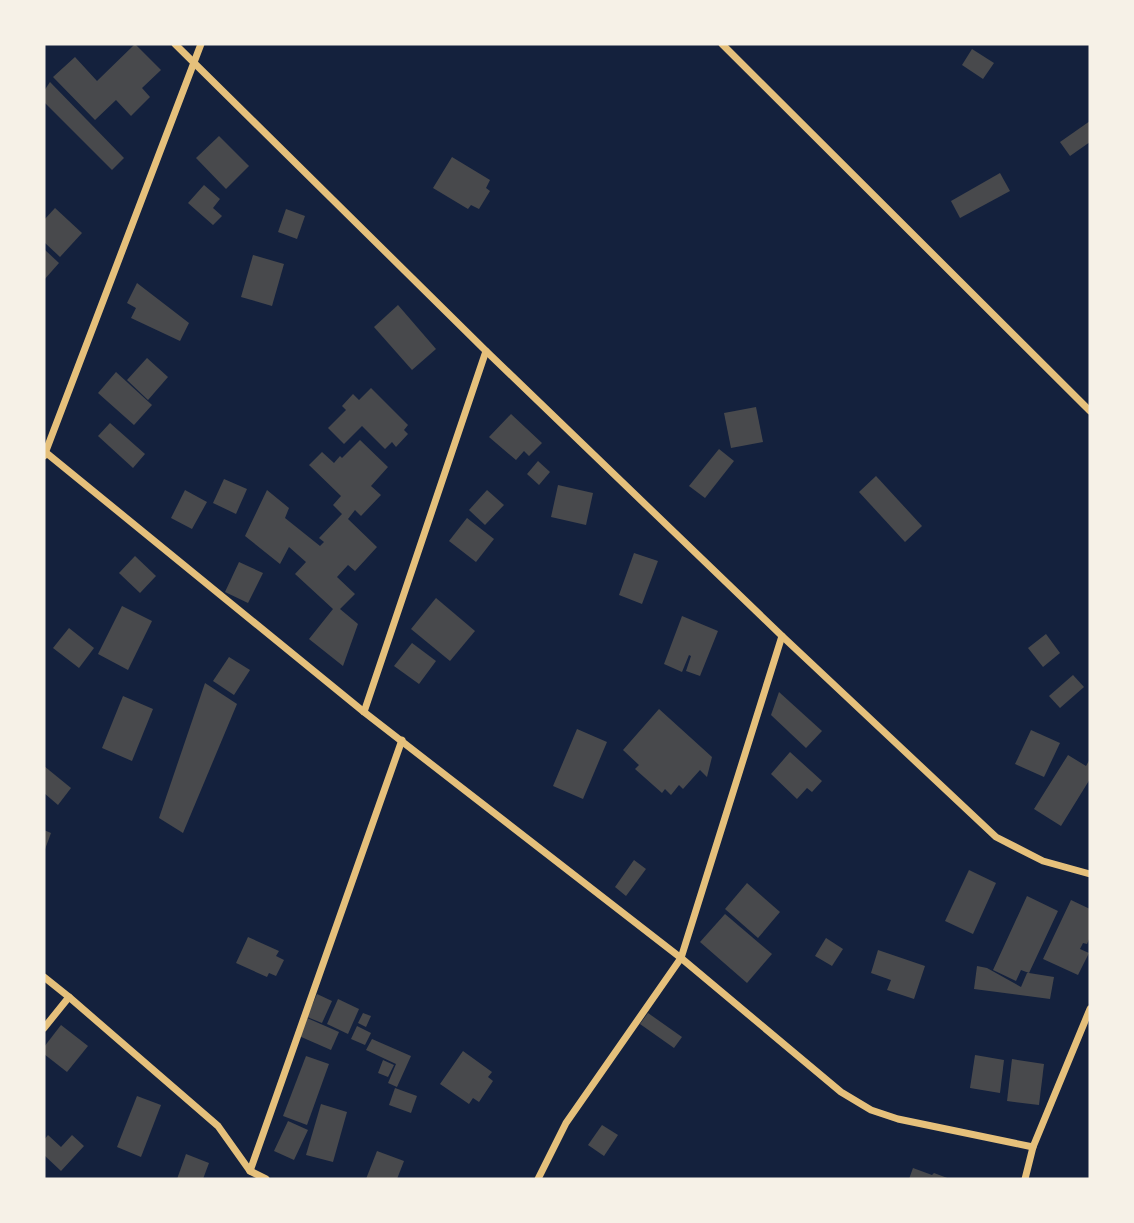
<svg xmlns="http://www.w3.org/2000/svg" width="1134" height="1223" font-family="'DM Sans',sans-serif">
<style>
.building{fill:#48494c}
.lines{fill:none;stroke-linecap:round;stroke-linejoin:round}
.minor{stroke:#e5c07b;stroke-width:7}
</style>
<rect width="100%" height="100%" fill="#14213d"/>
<g class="building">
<polygon points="135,44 161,70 142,88 150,97 131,116 116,100 95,120 53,77 75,57 97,81"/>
<polygon points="972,49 994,63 983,79 962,65"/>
<polygon points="50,82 124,158 112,170 44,102 44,91"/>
<polygon points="1090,121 1090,142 1070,156 1060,142"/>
<polygon points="219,136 249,166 226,189 196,158"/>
<polygon points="452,157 490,180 486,188 490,191 479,209 471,205 468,209 433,188"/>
<polygon points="1000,173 1010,191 960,218 951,201"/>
<polygon points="204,185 220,199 213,208 222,216 213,225 188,203"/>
<polygon points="55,208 82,233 60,257 44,242 44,220"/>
<polygon points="286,209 305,216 297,239 278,232"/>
<polygon points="44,249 59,263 44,280"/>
<polygon points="253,255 284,264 272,306 241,297"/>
<polygon points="137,283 189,323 180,341 131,318 136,308 127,303"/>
<polygon points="398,305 436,349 412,370 374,327"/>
<polygon points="147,358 168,377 148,400 127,380"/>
<polygon points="116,372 152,405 134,425 98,393"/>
<polygon points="371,388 408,425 404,430 408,434 396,447 392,442 385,449 362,426 344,444 328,428 346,410 342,406 353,394 359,400"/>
<polygon points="756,407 763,442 731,448 724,413"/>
<polygon points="511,414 542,443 529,456 524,451 516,460 489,437"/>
<polygon points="110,423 145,454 133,468 98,436"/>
<polygon points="360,440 388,467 371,486 381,495 361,516 355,510 348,519 377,547 355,571 348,565 337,577 355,594 340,609 358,624 343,666 309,639 333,609 295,574 306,562 289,547 280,564 245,536 267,490 289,508 285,518 320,546 324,542 319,538 342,514 333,505 341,496 309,465 322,452 334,463 340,456 342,458"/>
<polygon points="719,449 734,461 705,498 689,486"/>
<polygon points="538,461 550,472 539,485 527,474"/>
<polygon points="876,476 922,526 905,542 859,492"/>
<polygon points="224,479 247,489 236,514 213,503"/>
<polygon points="558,485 593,493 586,525 551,517"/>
<polygon points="185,490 207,502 192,529 171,518"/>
<polygon points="487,490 504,505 485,525 469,510"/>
<polygon points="467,518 494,539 476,562 449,541"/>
<polygon points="634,553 658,561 642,604 619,595"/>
<polygon points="135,556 156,576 140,593 119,573"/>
<polygon points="239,562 263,573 248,603 225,592"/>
<polygon points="436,598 475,631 450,661 411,629"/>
<polygon points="122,606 152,621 128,670 98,654"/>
<polygon points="682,616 718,631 700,676 686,671 691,656 689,655 682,672 664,664"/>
<polygon points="69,628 94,648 79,668 53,648"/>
<polygon points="1046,634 1060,653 1043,667 1028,648"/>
<polygon points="412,643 436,661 419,684 394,666"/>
<polygon points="229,657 250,670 234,695 213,681"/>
<polygon points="1073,675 1084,687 1060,708 1049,696"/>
<polygon points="205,683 237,704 183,833 159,818"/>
<polygon points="779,692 822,731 806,748 771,715"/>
<polygon points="123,696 153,709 132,761 102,748"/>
<polygon points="659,709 712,757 707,777 700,770 683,789 679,785 671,795 665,789 662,793 635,769 639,765 623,750"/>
<polygon points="577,729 607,742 583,799 553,786"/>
<polygon points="1031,730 1060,743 1044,777 1015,764"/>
<polygon points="790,752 822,781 812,792 807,788 797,799 771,774"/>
<polygon points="1068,755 1086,766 1090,759 1090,779 1061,826 1034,809"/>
<polygon points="44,766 71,788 58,805 44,793"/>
<polygon points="44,830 51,833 44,852"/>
<polygon points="634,860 646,869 626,896 615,887"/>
<polygon points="969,870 996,883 973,934 945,921"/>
<polygon points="747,883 780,912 758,938 725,909"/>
<polygon points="1027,896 1058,911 1029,973 1054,977 1050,999 974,989 977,966 987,968 1021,987 1027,973 1029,973 1021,970 1016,981 993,970"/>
<polygon points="1071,900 1090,909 1090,937 1087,944 1083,943 1080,949 1089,953 1078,975 1043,959"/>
<polygon points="725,914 772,954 747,983 700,942"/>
<polygon points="248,937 279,951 276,956 284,960 276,976 269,973 267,977 236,963"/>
<polygon points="826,938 843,949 832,966 815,956"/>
<polygon points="878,950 925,966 914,999 887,990 891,980 871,973"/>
<polygon points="317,994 332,1001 322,1023 307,1017"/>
<polygon points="338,999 359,1009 348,1034 327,1024"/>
<polygon points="363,1013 371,1016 366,1027 358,1023"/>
<polygon points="648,1013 682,1037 674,1048 640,1024"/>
<polygon points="307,1018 339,1032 331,1050 299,1036"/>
<polygon points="61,1025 88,1046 67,1072 44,1054 44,1047"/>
<polygon points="357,1026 371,1033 365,1045 351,1039"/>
<polygon points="372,1039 411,1056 397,1087 388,1083 396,1064 366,1050"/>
<polygon points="463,1051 492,1072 488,1077 493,1081 479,1102 473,1098 469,1104 440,1084"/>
<polygon points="975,1055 1004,1060 1000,1093 970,1088"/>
<polygon points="306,1056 329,1064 307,1125 283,1116"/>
<polygon points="1012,1059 1044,1064 1039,1105 1007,1101"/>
<polygon points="383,1060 394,1065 388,1077 378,1073"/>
<polygon points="395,1088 417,1096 411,1113 389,1105"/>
<polygon points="137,1096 161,1105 141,1157 117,1147"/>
<polygon points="321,1104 347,1112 333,1162 306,1155"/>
<polygon points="288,1121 308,1130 294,1160 274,1151"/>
<polygon points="602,1125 618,1135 604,1156 588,1145"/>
<polygon points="48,1135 61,1147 72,1135 84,1146 61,1171 44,1155 44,1140"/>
<polygon points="377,1151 404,1161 397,1179 366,1179"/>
<polygon points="186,1154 209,1163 203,1179 177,1179"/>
<polygon points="913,1168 932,1175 934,1173 950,1179 909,1179"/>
</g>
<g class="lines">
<g class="minor">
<polyline points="175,44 486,351 782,636 996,837 1043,861 1090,874"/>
<polyline points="722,44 1090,411"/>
<polyline points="44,451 364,712 681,958 841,1092 871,1110 898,1119 1033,1147"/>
<polyline points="44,456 201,44"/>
<polyline points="364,712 486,351"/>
<polyline points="44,977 69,997 218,1126 250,1171 266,1179"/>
<polyline points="44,1028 69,997"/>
<polyline points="250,1171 402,740"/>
<polyline points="538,1179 566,1123 681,958 782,636"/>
<polyline points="1025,1179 1033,1147 1090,1009"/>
</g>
</g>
<rect width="1134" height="1223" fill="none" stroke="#f6f1e7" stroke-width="91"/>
</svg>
